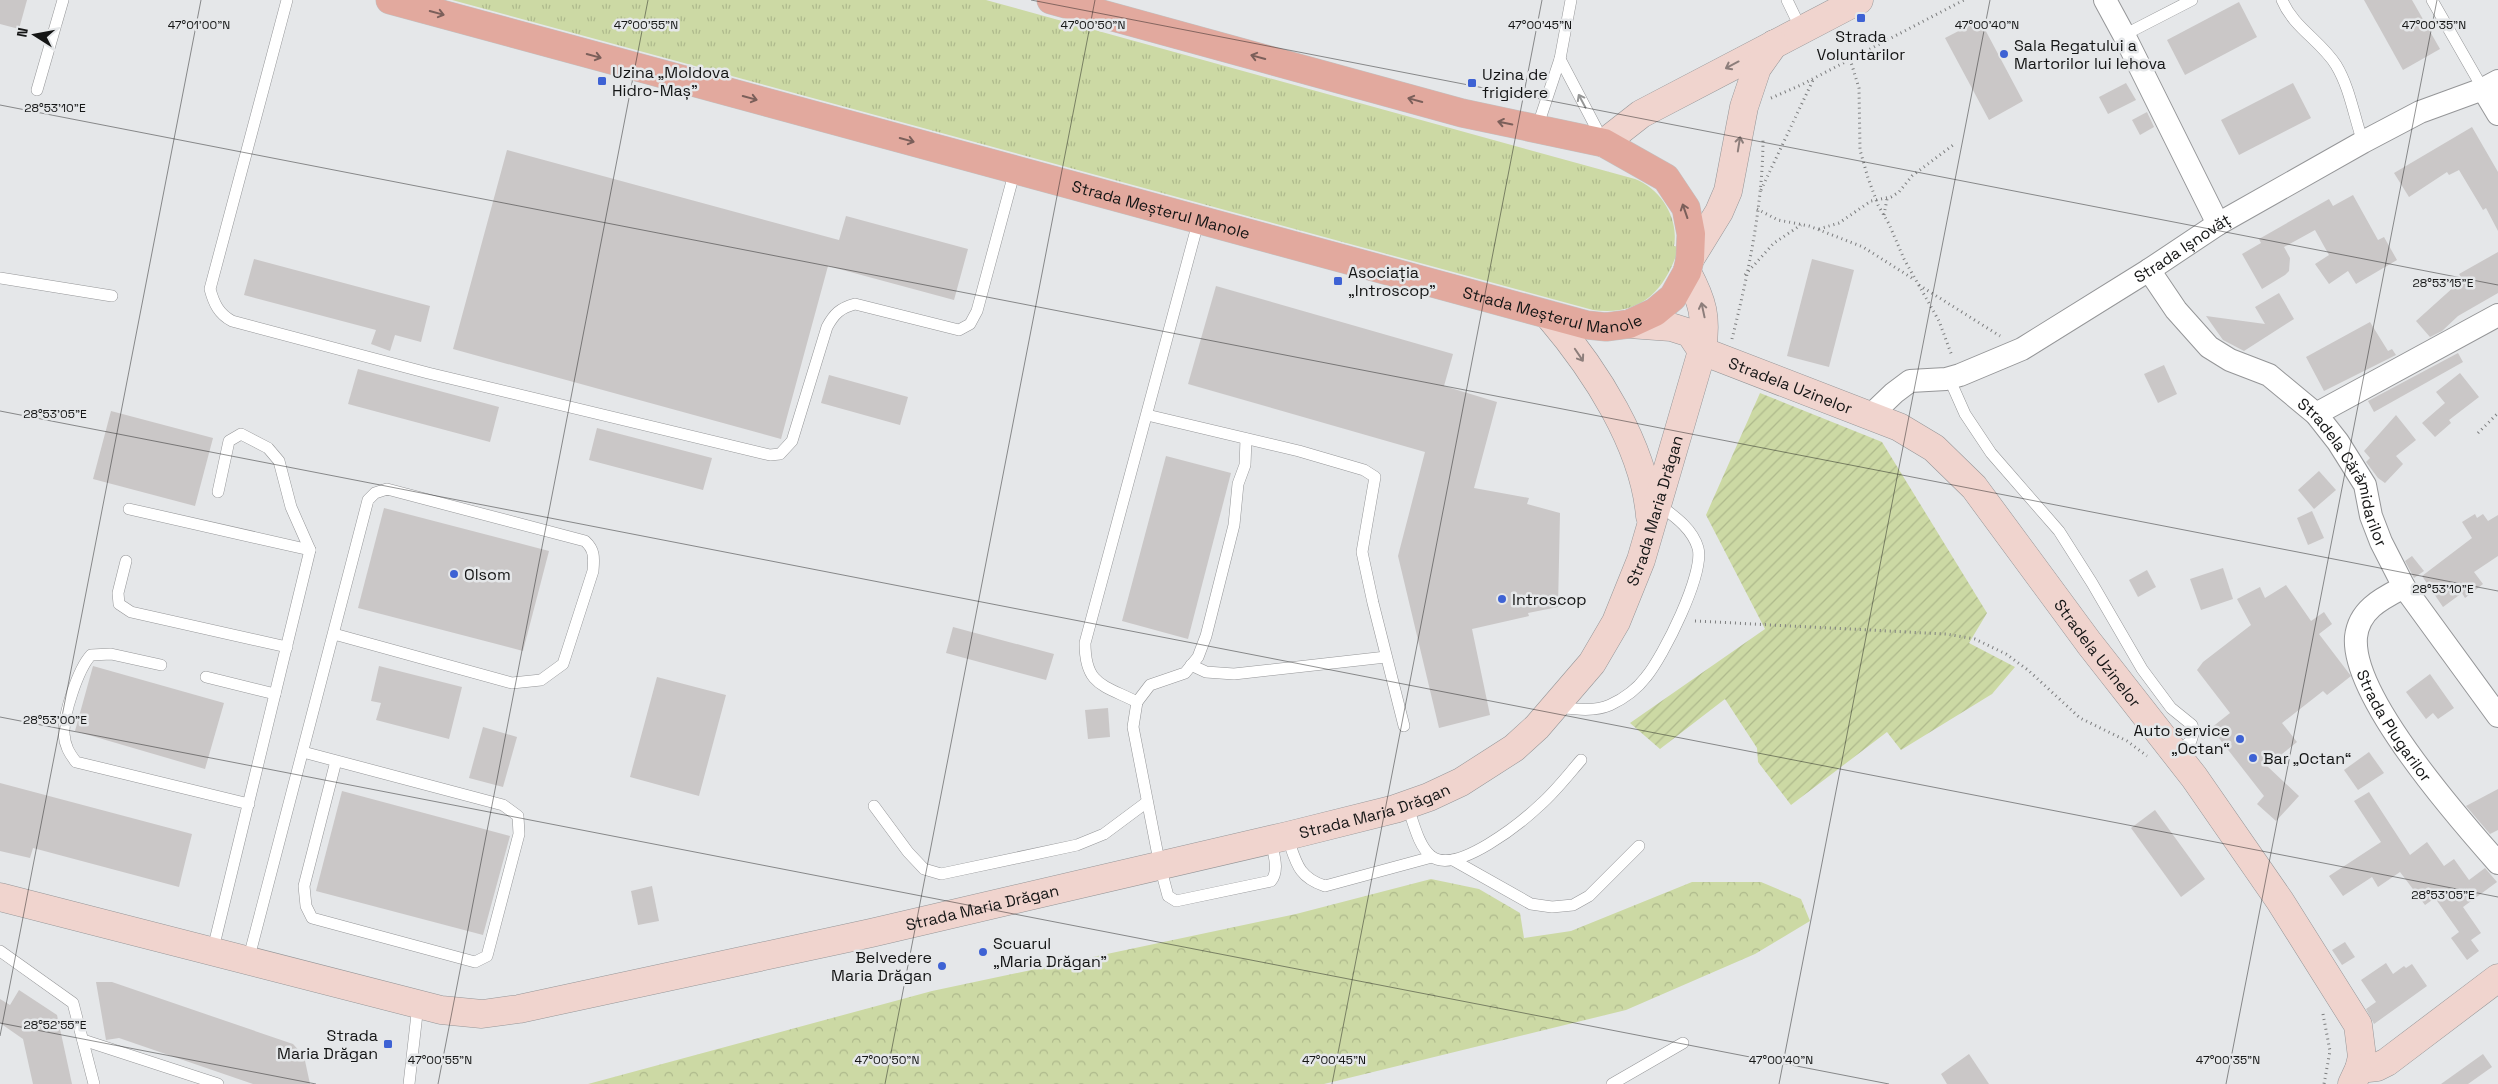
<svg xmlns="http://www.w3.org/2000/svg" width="2498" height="1084" font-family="'Space Grotesk',sans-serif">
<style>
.grass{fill:url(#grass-tufts)}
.forest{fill:url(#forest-crowns)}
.garden{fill:url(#garden-furrows)}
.building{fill:#cac7c7}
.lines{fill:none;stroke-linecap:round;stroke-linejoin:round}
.lane-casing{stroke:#959698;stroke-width:12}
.street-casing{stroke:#959698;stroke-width:24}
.secondary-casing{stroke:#959698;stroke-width:29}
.primary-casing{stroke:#c2c2c2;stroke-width:29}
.path{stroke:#7c7d7e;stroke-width:3;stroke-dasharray:1 4;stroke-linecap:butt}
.lane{stroke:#fff;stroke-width:11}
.street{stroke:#fff;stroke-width:22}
.secondary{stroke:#f0d4ce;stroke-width:28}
.primary{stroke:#e2a99e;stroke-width:28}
.oneway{stroke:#7b5f5a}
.oneway2{stroke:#8d7e7b}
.oneway3{stroke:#959696}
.ticks{fill:none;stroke:#141515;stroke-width:1;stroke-opacity:0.45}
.poi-dot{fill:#3e62d4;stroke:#e5e7e9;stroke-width:2}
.labels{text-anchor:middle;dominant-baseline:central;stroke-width:5;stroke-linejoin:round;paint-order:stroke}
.poi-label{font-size:16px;fill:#141515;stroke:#e5e7e9;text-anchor:start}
.street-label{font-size:16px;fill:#141515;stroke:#e5e7e9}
.ticks-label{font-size:12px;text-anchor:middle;fill:#141515;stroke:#e5e7e9;stroke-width:5;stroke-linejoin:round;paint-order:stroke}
</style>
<defs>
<pattern id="grass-tufts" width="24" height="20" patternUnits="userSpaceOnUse" patternTransform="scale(1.25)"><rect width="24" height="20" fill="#ccd9a4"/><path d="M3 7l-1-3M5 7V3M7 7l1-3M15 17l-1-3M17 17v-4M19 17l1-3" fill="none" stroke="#aeb98c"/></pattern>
<pattern id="forest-crowns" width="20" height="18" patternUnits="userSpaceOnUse" patternTransform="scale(1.25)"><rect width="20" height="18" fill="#ccd9a4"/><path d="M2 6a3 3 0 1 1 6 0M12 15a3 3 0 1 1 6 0" fill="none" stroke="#aeb98c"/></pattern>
<pattern id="garden-furrows" width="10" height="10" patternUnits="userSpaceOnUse" patternTransform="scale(1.25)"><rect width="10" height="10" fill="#ccd9a4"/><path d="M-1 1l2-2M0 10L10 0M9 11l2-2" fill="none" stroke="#aeb98c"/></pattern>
</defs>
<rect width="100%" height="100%" fill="#e5e7e9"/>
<path class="grass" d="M 452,0 L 986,0 L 1635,179 C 1661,189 1679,218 1674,246 L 1679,247 C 1665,291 1642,316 1593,310 Z"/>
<polygon class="forest" points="1431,879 1479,889 1520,913 1524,938 1571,931 1692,882 1761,882 1801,899 1810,921 1755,954 1626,1010 1324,1084 588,1084 932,991 1296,914"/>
<polygon class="garden" points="1760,393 1882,442 1987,613 1969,643 2015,667 1992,694 1901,750 1887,732 1791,805 1758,762 1757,748 1725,699 1660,749 1630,723 1765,629 1706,515"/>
<g class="building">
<polygon points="0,0 27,0 19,29 0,24"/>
<polygon points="2364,0 2412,0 2440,49 2403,70"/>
<polygon points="2239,2 2257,37 2185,75 2167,40"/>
<polygon points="1980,20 2023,101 1989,120 1945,38"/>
<polygon points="2126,83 2136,100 2108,114 2099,97"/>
<polygon points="2293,83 2311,118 2239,155 2221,120"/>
<polygon points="2147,112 2154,127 2140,135 2132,120"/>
<polygon points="2472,127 2498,172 2498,231 2486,208 2483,210 2459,170 2449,175 2447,172 2409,197 2394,173"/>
<polygon points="507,150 839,240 846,216 968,249 954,300 828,266 781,439 453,349"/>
<polygon points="2353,195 2378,240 2384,237 2397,260 2356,284 2348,271 2329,284 2315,264 2329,255 2315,230 2284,247 2290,258 2289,271 2285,275 2262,289 2242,254 2261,243 2259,239 2329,199 2333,206"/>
<polygon points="2498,252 2498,293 2458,316 2442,331 2430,337 2416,321 2456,285 2454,281 2461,277 2459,274"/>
<polygon points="254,259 430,306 421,342 395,335 390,351 371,344 376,330 244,295"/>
<polygon points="1812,259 1854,270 1829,367 1787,356"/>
<polygon points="1216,286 1453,354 1444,386 1497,402 1474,488 1529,498 1527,504 1560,513 1558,607 1528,613 1529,616 1472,629 1490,715 1439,728 1398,556 1425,452 1188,384"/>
<polygon points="2279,293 2294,319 2244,351 2223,340 2206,316 2265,324 2255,307"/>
<polygon points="2370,322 2388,351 2392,349 2396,355 2324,391 2306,357"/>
<polygon points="2458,353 2463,362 2374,412 2368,401"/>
<polygon points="2164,365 2177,394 2158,403 2144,374"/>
<polygon points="358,369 499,407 490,442 348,404"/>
<polygon points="2460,373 2479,397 2449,420 2451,423 2435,437 2422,423 2445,403 2436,392"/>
<polygon points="829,375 908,397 900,425 821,403"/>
<polygon points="111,411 213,438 195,506 93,479"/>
<polygon points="2396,415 2416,440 2396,456 2403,464 2385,483 2378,478 2366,462 2370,458 2364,451"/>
<polygon points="597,428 712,458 703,490 589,460"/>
<polygon points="1166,456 1231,473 1188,639 1122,621"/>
<polygon points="2319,471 2336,490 2314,509 2298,490"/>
<polygon points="384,508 549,551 523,651 358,608"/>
<polygon points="2312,511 2324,538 2308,545 2297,518"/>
<polygon points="2475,514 2477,518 2483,514 2488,521 2498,515 2498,556 2474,572 2483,584 2465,598 2462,593 2443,607 2422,576 2472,538 2462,522"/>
<polygon points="2412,556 2424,571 2414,578 2405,561"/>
<polygon points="2223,568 2233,599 2201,610 2190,579"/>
<polygon points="2147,570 2156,587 2138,597 2129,580"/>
<polygon points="2286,585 2311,621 2324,612 2332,624 2319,634 2351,676 2327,695 2323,691 2282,723 2297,742 2267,766 2299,796 2276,821 2257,804 2264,796 2211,728 2230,713 2197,670 2203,662 2251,625 2237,599 2260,587 2265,598"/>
<polygon points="953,627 1054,654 1046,680 946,653"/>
<polygon points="93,666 224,703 205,769 75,731"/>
<polygon points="379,666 462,687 449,739 376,720 381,703 371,701"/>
<polygon points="2430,674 2454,708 2438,719 2433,713 2426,719 2406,692"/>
<polygon points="657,677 726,695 699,796 630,777"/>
<polygon points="1108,708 1110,737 1088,739 1085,710"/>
<polygon points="483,727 517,737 503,787 469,778"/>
<polygon points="2369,752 2384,773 2358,790 2344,770"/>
<polygon points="0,783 192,834 179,887 33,848 30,858 0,851"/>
<polygon points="2498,789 2498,830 2490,834 2466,806"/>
<polygon points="342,791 510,836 483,935 316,891"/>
<polygon points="2369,792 2410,855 2427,842 2444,866 2454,859 2469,880 2485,868 2497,882 2463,907 2481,933 2471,940 2479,951 2467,960 2451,938 2459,932 2435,898 2425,905 2400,872 2378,887 2372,877 2343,896 2329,876 2381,842 2354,801"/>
<polygon points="2155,810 2205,879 2181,897 2131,828"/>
<polygon points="652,886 659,921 638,925 631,891"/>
<polygon points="2345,942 2355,957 2342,965 2332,950"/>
<polygon points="2386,963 2393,974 2404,966 2406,968 2412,964 2427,986 2374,1024 2366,1009 2376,1002 2361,980"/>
<polygon points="96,982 112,982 293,1044 304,1056 310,1084 253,1084 119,1038 106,1040"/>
<polygon points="19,990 57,1015 72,1084 33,1084 23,1039 0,1023 0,999 10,1005"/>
<polygon points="1969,1054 1989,1084 1947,1084 1941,1074"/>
<polygon points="2483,1054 2492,1067 2468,1084 2441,1084"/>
</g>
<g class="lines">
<defs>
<g id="lane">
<path d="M 287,0 L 210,289 C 214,304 219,314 232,321 L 428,373 L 770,455 L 780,454 L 792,441 L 827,327 C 834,314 840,308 855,304 L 959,330 L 970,324 L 977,311 L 1015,170"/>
<polyline points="1787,0 1801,29"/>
<path d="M 2282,0 C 2293,27 2321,41 2336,65 C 2350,88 2354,117 2363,142"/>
<polyline points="2432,0 2483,89"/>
<polyline points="2124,35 2192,0"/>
<polyline points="1560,59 1602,139"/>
<polyline points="37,90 63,0"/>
<polyline points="1537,128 1560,59 1571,0"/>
<polyline points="0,278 112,296"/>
<polyline points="1949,378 1965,414 1991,453 2059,531 2092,583 2142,669 2171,708 2192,725 2194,731 2191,741 2175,753"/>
<polyline points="1147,415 1299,451 1364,470 1375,477 1362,552 1373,603 1404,726"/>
<path d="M 1246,439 L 1245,465 L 1238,484 L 1234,525 L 1206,636 L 1198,657 L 1185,673 L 1150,685 L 1137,702 L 1133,727 L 1160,866 L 1168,896 L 1176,901 L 1271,881 C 1280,870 1273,853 1271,840"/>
<polyline points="129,509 310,550"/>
<polyline points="126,561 118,593 119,604 131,612 287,647"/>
<path d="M 161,665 L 111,654 L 91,655 C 78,669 63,715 64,734 C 65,746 69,753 76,762 L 249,804"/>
<polyline points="1191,665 1206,672 1234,674 1386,657"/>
<polyline points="206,677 275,694"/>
<path d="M 1137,702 C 1104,685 1085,686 1085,643 L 1199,219"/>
<path d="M 1557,707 C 1574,709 1594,712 1610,705 C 1623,699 1637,689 1646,677 C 1663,657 1705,573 1698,548 C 1692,528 1674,516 1658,504"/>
<polyline points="303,752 503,805 518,816 519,834 487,956 475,962 312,918 306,906 304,886 336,761"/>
<path d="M 1407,805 C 1413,820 1418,846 1431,856 C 1456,876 1522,822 1540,805 C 1555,792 1568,775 1581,760"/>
<polyline points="874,806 908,852 924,869 941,874 1077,845 1104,834 1147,802"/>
<path d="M 1287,836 C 1296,861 1297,877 1325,886 L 1432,857"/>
<polyline points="1453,860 1531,904 1552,907 1573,905 1589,896 1639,846"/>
<polyline points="0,951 73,1003 94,1084"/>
<polyline points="212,953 310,550 291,507 279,461 268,448 241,434 229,441 218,492"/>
<path d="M 248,961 L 368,500 L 375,493 L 387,489 L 585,541 C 595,550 594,558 593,571 L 563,664 L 541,680 L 512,683 L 334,634"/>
<polyline points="83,1040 218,1084"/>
<polyline points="409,1084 418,1005"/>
<polyline points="1612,1084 1683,1043"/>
</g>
<g id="street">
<polyline points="2105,0 2124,35 2218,224"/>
<polyline points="2483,89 2498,114"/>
<path id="s1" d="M 2149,270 L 2176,310 L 2209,347 L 2230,360 L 2269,375 L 2316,414 L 2338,442 L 2365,485 L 2371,516 L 2381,542 L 2404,587 L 2498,716"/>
<polyline points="2316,414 2498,315"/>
<path id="s2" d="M 1871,415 L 1894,393 L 1910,381 L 1946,379 L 1960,375 L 2022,349 L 2149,270 L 2218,224 L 2363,142 L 2420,112 L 2483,89 L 2498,81"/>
<path id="s3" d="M 2404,587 C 2383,598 2359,609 2356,637 C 2351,696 2459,819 2498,863"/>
</g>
<g id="secondary">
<polyline points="1604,143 1641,114 1859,0"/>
<polyline points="1690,259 1719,212 1728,191 1744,107 1757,68 1774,44"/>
<path d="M 1549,316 C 1595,370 1644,445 1650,516"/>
<polyline points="1629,324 1671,327 1690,333 1702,351"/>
<path id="s4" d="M 1702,351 L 1899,427 L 1934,448 L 1974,487 L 2089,643 L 2194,777 L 2280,901 L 2358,1025 L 2362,1057 L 2359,1069 L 2352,1084"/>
<path id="s5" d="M 0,897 L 441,1010 L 482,1014 L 519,1009 L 871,933 L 1287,836 L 1395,809 L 1429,797 L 1461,782 L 1514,748 L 1537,727 L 1592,663 L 1616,622 L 1641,560 L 1702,351 C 1707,317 1703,302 1687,272"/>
<polyline points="2359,1069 2377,1067 2387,1062 2498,978"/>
</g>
<g id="primary">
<path id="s6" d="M 390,0 L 1587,325 L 1606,327 L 1629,324 L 1655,312 L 1673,297 L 1687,272 L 1690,259 L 1691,234 L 1686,208 L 1666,178 L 1604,143 L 1462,113 L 1051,0"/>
</g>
</defs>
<use href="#lane" class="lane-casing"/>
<use href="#street" class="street-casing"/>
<use href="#secondary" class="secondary-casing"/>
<use href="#primary" class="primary-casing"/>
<g class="path">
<polyline points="1850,59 1859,88 1860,150 1868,178 1878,205 1889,224 1904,259 1939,321 1952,356"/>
<polyline points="1771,98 1801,85 1964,0"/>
<polyline points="1761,190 1814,78"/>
<polyline points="1757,209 1778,220 1809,226 1863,247 1915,280"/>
<polyline points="1884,215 1887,199"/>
<polyline points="1819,229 1839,223 1871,201 1891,197 1899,192 1912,176 1953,145"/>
<polyline points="1745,275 1774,243 1801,225"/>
<polyline points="1919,285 2000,336"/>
<path d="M 1732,339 C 1748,275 1763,205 1763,138"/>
<polyline points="2478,433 2498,413"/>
<polyline points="1695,621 1946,634 1975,639 2006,654 2028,670 2080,718 2127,741 2147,756"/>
<polyline points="2323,1014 2330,1051 2324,1084"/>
</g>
<use href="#lane" class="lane"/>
<use href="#street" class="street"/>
<use href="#secondary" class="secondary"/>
<use href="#primary" class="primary"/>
</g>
<defs><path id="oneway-shaft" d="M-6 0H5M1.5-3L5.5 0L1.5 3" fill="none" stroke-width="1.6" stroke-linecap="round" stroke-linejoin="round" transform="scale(1.25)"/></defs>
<g class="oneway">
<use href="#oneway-shaft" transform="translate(437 13) rotate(15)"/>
<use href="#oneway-shaft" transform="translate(594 56) rotate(15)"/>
<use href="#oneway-shaft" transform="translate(1258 57) rotate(-165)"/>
<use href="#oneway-shaft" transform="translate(750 98) rotate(15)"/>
<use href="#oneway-shaft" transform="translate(1415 100) rotate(-165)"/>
<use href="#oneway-shaft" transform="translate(1505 123) rotate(-168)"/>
<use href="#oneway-shaft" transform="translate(907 140) rotate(15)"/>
<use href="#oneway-shaft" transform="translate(1685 211) rotate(-109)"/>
</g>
<g class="oneway2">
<use href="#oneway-shaft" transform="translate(1732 65) rotate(152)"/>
<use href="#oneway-shaft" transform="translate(1739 144) rotate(-81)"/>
<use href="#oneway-shaft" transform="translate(1703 310) rotate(-102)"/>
<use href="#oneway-shaft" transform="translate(1579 355) rotate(56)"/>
</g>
<use class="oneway3" href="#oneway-shaft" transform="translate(1582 101) rotate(-118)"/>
<path class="ticks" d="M 1031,0 L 2498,285M 0,105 L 2498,591M 0,411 L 2498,897M 0,717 L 1889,1084M 0,1023 L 316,1084M 0,1036 L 201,0M 438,1084 L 648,0M 885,1084 L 1095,0M 1332,1084 L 1542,0M 1779,1084 L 1990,0M 2226,1084 L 2437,0"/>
<g class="poi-dot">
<rect x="1856" y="13" width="10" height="10" rx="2.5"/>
<circle cx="2004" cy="54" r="5"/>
<rect x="597" y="76" width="10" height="10" rx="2.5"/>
<rect x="1467" y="78" width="10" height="10" rx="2.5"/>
<rect x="1333" y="276" width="10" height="10" rx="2.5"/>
<circle cx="454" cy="574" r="5"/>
<circle cx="1502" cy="599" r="5"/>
<circle cx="2240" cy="739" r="5"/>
<circle cx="2253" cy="758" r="5"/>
<circle cx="983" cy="952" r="5"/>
<circle cx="942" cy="966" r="5"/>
<rect x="383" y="1039" width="10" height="10" rx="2.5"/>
</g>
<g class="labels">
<g class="poi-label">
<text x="1861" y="36" text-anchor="middle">Strada<tspan x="1861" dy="18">Voluntarilor</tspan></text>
<text x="2014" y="45">Sala Regatului a<tspan x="2014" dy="18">Martorilor lui Iehova</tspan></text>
<text x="612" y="72">Uzina „Moldova<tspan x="612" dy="18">Hidro-Maș”</tspan></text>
<text x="1482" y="74">Uzina de<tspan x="1482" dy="18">frigidere</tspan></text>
<text x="1348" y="272">Asociația<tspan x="1348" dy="18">„Introscop”</tspan></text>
<text x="464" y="574">Olsom</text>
<text x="1512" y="599">Introscop</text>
<text x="2230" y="730" text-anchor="end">Auto service<tspan x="2230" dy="18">„Octan“</tspan></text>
<text x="2263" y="758">Bar „Octan“</text>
<text x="993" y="943">Scuarul<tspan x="993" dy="18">„Maria Drăgan”</tspan></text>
<text x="932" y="957" text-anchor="end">Belvedere<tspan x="932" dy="18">Maria Drăgan</tspan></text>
<text x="378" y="1035" text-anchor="end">Strada<tspan x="378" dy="18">Maria Drăgan</tspan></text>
</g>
<g class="street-label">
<text stroke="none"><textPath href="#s6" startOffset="799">Strada Meșterul Manole</textPath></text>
<text stroke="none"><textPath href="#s2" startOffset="359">Strada Ișnovăț</textPath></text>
<text stroke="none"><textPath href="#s6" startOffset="1204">Strada Meșterul Manole</textPath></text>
<text stroke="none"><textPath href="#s4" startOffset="95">Stradela Uzinelor</textPath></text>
<text stroke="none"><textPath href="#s1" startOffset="290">Stradela Cărămidarilor</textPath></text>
<text stroke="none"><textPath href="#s5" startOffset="1848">Strada Maria Drăgan</textPath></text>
<text stroke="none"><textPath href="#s4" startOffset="515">Stradela Uzinelor</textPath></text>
<text stroke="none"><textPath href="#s3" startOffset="171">Strada Plugarilor</textPath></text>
<text stroke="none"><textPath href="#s5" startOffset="1412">Strada Maria Drăgan</textPath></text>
<text stroke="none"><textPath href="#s5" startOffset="1008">Strada Maria Drăgan</textPath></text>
</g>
</g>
<g class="ticks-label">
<text x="199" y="29">47°01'00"N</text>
<text x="646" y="29">47°00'55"N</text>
<text x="1093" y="29">47°00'50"N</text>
<text x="1540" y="29">47°00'45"N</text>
<text x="1987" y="29">47°00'40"N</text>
<text x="2434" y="29">47°00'35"N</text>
<text x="55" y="112">28°53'10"E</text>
<text x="2443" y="287">28°53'15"E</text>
<text x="55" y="418">28°53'05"E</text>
<text x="2443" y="593">28°53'10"E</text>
<text x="55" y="724">28°53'00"E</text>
<text x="2443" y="899">28°53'05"E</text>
<text x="55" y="1029">28°52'55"E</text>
<text x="440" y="1064">47°00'55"N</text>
<text x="887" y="1064">47°00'50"N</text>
<text x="1334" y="1064">47°00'45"N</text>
<text x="1781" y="1064">47°00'40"N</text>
<text x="2228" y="1064">47°00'35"N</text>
</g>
<g transform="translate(35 35) rotate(281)" stroke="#e5e7e9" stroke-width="4" paint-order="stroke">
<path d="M0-4L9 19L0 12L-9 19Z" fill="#141515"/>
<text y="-8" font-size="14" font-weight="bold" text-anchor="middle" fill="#141515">N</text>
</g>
</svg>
